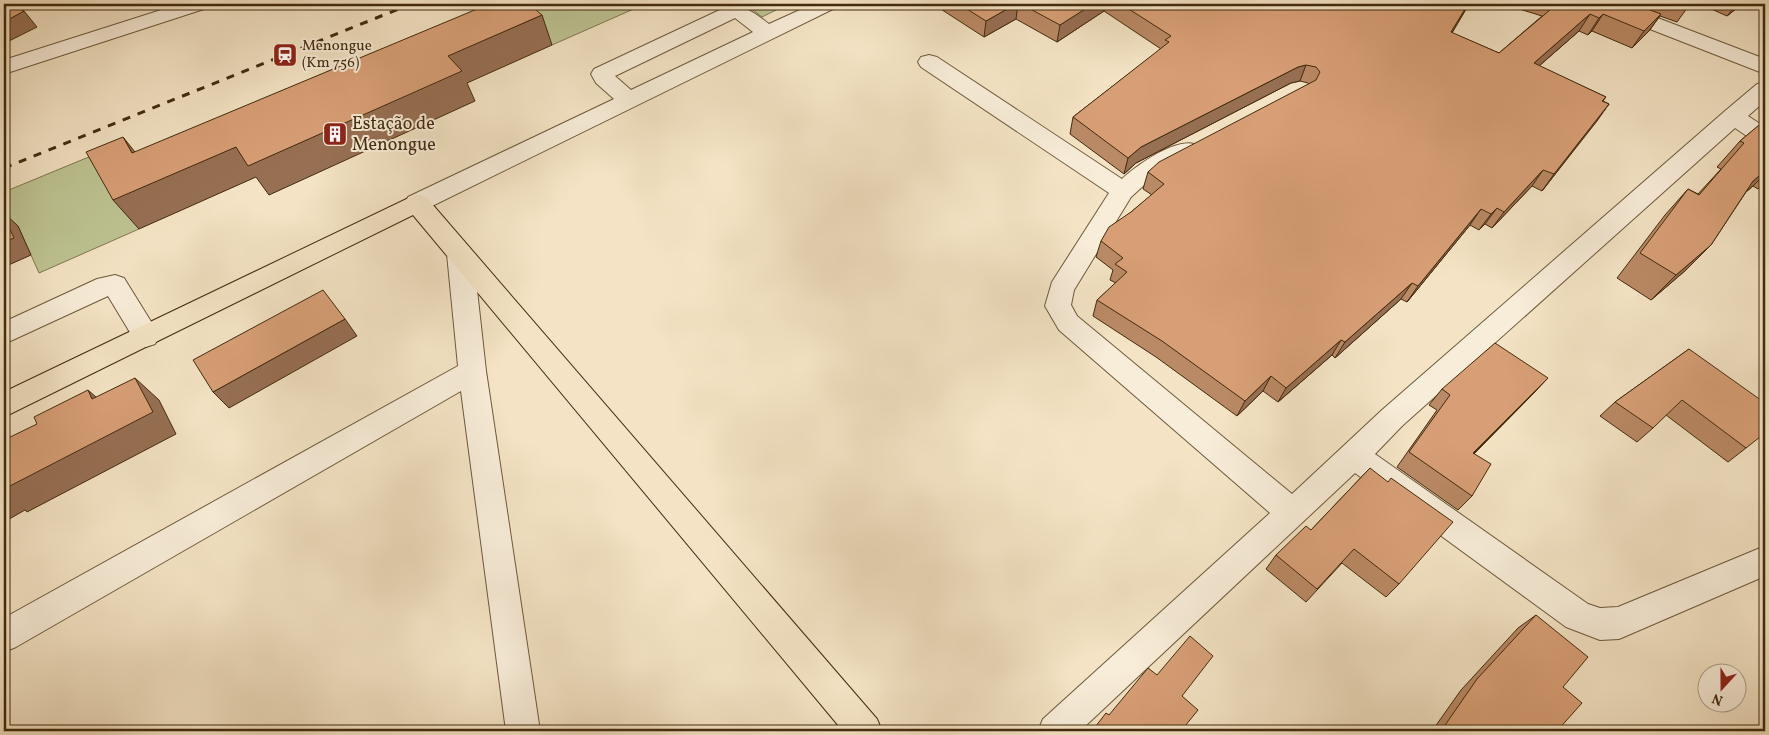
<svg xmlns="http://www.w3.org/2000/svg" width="1769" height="735" font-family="Vollkorn,serif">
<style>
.green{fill:#bec493;stroke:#807850}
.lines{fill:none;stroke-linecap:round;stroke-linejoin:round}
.minor-casing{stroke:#6e593b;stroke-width:2}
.major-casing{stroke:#422b0d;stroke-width:2}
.minor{fill:#f8edd9;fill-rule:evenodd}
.major{fill:#f4e4c5;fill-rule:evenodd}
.rail{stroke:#422b0d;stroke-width:3;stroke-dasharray:8 8;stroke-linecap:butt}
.wall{fill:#ba8965;stroke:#422b0d}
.shaded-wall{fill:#976f53;stroke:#422b0d}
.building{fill:#d89f76;stroke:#422b0d}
.labels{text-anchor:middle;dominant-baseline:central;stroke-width:4;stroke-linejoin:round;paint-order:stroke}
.far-poi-label{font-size:15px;fill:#422b0d;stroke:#f8edd9;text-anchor:start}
.poi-label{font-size:18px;fill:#422b0d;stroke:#f8edd9;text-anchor:start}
</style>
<rect width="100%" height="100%" fill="#f4e4c5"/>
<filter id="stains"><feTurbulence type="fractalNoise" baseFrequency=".004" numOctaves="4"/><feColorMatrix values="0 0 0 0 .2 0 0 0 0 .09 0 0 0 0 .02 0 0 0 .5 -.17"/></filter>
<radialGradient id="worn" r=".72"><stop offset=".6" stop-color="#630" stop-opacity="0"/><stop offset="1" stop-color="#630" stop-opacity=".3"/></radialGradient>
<g class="green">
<polygon points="507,4 645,4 552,45"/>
<polygon points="745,4 788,4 762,17"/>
<polygon points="96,154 139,229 39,273 18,226 4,232 4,192"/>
</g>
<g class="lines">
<defs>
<g id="minor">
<polygon points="180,4 210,4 207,8 4,74 4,60"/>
<path d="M 813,4 L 838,4 L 835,8 L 426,209 L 417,212 L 408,209 L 405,203 L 408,197 L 614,99 L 596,83 L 591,74 L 594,69 L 724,8 C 744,3 754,13 769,24 ZM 735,18 L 753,32 L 631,90 L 615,76 Z"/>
<polygon points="1593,4 1621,4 1765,59 1765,74 1596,8"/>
<path d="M 929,55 L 937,57 L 1122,179 C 1137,165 1174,139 1194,144 L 1198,150 L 1194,156 L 1153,177 L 1131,197 L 1074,290 L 1071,305 L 1077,316 L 1292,494 L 1382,410 L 1725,111 L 1757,84 L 1765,82 L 1765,101 L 1748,116 L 1765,127 L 1765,146 L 1757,143 L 1735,128 L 1402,426 L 1375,454 L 1588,604 L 1600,608 L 1618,607 L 1765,546 L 1765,576 L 1619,639 L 1600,640 L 1566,627 L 1355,473 L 1080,731 L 1038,731 L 1043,719 L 1270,513 L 1059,330 L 1045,306 L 1052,282 L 1109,193 L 921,67 L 918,62 L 921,57 Z"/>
<polygon points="460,245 469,247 473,254 486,371 540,731 506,731 461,391 16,647 4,652 4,618 458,366 447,254 451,247"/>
<polygon points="115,275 124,278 155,328 159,336 155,344 146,347 137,344 108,296 4,344 4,322 97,279"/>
</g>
<polygon id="major" points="417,194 426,197 877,719 882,731 843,731 413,215 4,417 4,392"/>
</defs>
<use href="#minor" class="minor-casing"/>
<use href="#major" class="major-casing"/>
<use href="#minor" class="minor"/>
<use href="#major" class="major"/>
<polyline class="rail" points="4,168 411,4"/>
</g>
<g class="wall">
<polygon points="933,4 1469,4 1452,33 1499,53 1542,16 1503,4 1690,4 1677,22 1660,16 1649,31 1632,48 1592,31 1588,35 1579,31 1539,66 1606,97 1603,101 1609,104 1542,191 1532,186 1492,228 1485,224 1479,230 1470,225 1407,302 1401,299 1335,358 1332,355 1278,402 1263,391 1237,416 1156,357 1093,316 1097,300 1116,283 1110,280 1113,270 1096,257 1101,241 1131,212 1152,195 1143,189 1148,172 1309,84 1308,83 1300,81 1291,83 1136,163 1124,174 1070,134 1073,117 1161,49 1104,11 1057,42 1016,19 984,37"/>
<polygon points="1700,4 1742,4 1727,16"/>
<polygon points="1765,118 1765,182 1758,189 1753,186 1746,192 1711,245 1686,270 1651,300 1617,278 1665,215 1688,189 1698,194 1721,169 1717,167 1740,141 1762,123 1761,122"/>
<polygon points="1689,349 1746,448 1728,462 1666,415 1653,428 1637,442 1600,416 1615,402"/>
<polygon points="1442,389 1533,394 1474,454 1472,496 1458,510 1397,467 1437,410 1429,405"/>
<polygon points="1370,468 1399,584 1386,597 1342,563 1306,602 1266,569 1276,555 1311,530"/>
<polygon points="1536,615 1563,687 1557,731 1432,731 1461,690 1518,628"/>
</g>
<g class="shaded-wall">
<polygon points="1016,4 1018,4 1016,19 984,37 986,21"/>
<polygon points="1093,4 1105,4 1104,11 1057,42 1060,25"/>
<polygon points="1468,4 1469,4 1465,11 1442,49 1451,32"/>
<polygon points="1737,4 1742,4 1727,16"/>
<polygon points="24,11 37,27 7,42 4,39 4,22"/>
<polygon points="1590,14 1579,31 1523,80 1534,63"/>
<polygon points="1603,14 1592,31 1588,35 1599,18"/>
<polygon points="1661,14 1649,31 1632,48 1644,31"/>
<polygon points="542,15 552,45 467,83 475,101 269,195 256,177 139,229 113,200 132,153 123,137 147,167 236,147"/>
<polygon points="1306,65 1300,81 1291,83 1136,163 1124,174 1128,158 1141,147 1298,67"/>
<polygon points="1609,104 1597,121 1542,191 1554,174"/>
<polygon points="1543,170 1532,186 1492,228 1504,212"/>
<polygon points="1765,171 1765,174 1753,186 1728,207 1753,181"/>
<polygon points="1497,208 1485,224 1479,230 1491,214"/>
<polygon points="1481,209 1470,225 1407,302 1418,286"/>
<polygon points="4,213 18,226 31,255 4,267"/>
<polygon points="1711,245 1686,270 1651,300 1676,275"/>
<polygon points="1412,283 1401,299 1335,358 1345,342"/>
<polygon points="345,319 357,336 229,408 213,392"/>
<polygon points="1341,340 1332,355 1278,402 1286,388"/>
<polygon points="1271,376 1263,391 1237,416 1245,401"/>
<polygon points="135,378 159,400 176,434 27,512 25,510 4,522 4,489"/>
<polygon points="1548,378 1533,394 1459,468 1473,453"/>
<polygon points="88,390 113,412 92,399"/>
</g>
<g class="building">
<polygon points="4,4 11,4 24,11 4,22"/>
<polygon points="489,4 529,4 542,15 448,56 462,71 248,166 236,147 113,200 86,152 123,137 132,153"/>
<polygon points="959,4 1016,4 986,21"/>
<polygon points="1021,4 1093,4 1060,25"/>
<polygon points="1121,4 1468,4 1451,32 1499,53 1557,4 1634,4 1661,14 1644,31 1603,14 1599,18 1590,14 1534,63 1606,97 1602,101 1609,104 1554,174 1543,170 1504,212 1497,208 1491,214 1481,209 1418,286 1412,283 1345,342 1341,340 1286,388 1271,376 1245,401 1162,341 1097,300 1127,272 1115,264 1123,258 1101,241 1109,227 1131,212 1164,184 1148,172 1159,162 1316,80 1320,72 1316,67 1306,65 1298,67 1141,147 1128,158 1073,117 1169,42 1165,40 1171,36"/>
<polygon points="1765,120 1765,171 1753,181 1711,245 1676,275 1640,253 1688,189 1699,195 1744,143 1740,141"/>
<polygon points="4,217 14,238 4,242"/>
<polygon points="323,290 345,319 213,392 193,360"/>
<polygon points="1495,343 1548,378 1473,453 1491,464 1472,496 1409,452 1450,395 1442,389"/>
<polygon points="1689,349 1765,403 1765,433 1746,448 1682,400 1653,428 1615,402"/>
<polygon points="135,378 153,412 4,489 4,440 37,424 34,417 88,390 92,399"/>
<polygon points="1370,468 1388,482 1391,478 1453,522 1399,584 1354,549 1317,589 1276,555 1306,526 1311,530"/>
<polygon points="1536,615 1588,657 1563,687 1582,703 1557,731 1441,731 1477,679"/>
<polygon points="1190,636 1213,656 1182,696 1198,710 1181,731 1092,731 1106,713 1109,715 1148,668 1157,675"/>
</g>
<defs>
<symbol id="station-square" viewBox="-11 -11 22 22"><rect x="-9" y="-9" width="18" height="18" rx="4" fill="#8f2418" stroke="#f8edd9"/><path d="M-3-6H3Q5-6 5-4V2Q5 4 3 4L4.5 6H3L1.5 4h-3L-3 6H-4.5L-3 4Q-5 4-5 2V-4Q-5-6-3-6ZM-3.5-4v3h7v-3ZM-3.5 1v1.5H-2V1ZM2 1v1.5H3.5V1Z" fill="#fff"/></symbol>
<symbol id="building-square" viewBox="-11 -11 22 22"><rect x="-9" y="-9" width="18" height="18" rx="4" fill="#8f2418" stroke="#f8edd9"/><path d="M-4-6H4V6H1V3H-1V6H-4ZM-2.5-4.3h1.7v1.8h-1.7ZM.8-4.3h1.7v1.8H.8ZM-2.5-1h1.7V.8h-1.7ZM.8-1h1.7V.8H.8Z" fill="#fff"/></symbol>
</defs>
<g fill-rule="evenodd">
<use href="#station-square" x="271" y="41" width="28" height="28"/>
<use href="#building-square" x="321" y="120" width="28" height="28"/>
</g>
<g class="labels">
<g class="far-poi-label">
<text x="302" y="46">Menongue<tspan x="302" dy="17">(Km 756)</tspan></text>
</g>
<g class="poi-label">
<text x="352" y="124">Estação de<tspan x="352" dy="21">Menongue</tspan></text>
</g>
</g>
<rect width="1769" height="735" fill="none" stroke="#f4e4c5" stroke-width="20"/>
<rect x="5" y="5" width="1759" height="725" fill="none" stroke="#422b0d" stroke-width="2.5"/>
<rect x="10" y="10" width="1749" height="715" fill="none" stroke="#422b0d"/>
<g transform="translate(1722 688) rotate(201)"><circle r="24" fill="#f8edd9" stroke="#af9f87"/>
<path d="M0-4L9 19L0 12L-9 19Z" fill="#8f2418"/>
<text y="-8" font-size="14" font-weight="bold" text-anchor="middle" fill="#422b0d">N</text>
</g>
<rect width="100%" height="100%" filter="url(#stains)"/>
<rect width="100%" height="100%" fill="url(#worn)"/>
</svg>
